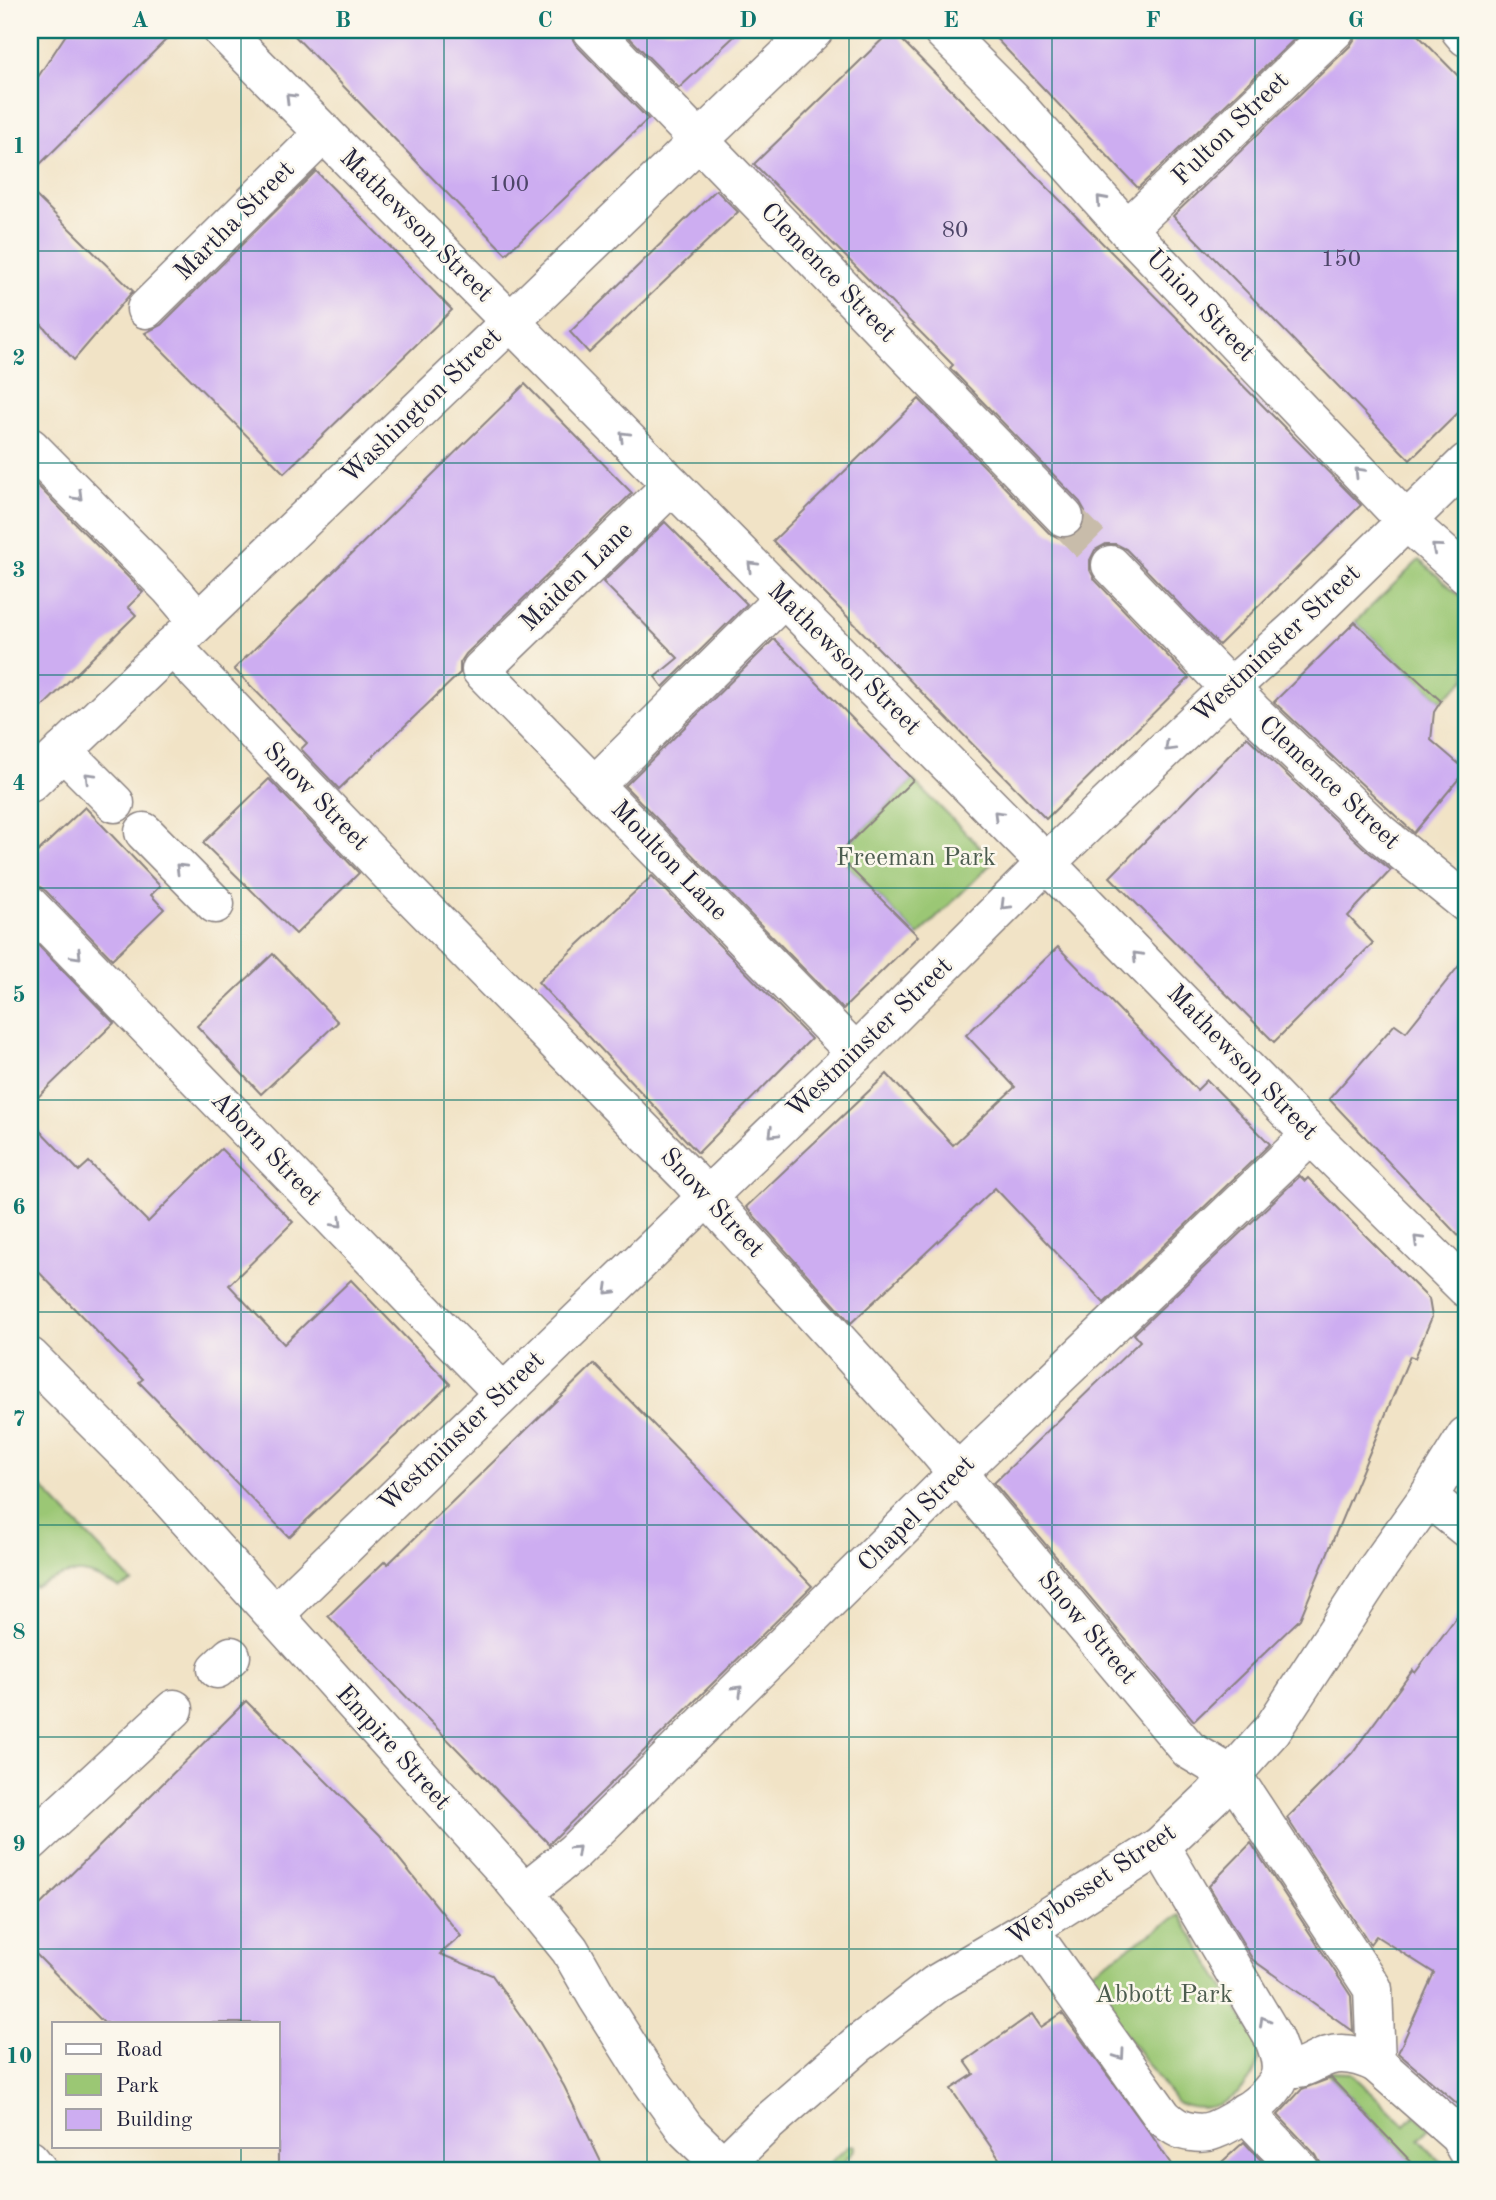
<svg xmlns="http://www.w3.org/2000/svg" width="1496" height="2200" font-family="'Old Standard TT',serif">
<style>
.green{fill:#9bc774;stroke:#5e7458;stroke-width:2}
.building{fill:#cdadf1}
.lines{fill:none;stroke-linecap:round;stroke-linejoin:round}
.minor-tunnel{stroke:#c8bcaa;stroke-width:38;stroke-dasharray:38 19;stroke-linecap:butt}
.minor-casing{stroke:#8a8280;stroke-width:41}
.major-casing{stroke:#8a8280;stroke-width:41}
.minor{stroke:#fff;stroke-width:38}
.major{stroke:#fff;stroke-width:38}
.oneway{stroke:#9c9ca7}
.grid{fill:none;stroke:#0f766e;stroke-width:2;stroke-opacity:0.55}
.labels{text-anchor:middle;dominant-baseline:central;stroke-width:5;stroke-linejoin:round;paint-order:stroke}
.number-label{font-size:23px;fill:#4d4568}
.street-label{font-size:26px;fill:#22223b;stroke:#fbf7ec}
.park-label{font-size:26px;fill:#4c5c4f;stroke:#fbf7ec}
.neatline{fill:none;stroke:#0f766e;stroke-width:2.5}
.grid-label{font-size:23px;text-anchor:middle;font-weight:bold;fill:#0f766e}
</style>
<rect width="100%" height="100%" fill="#fbf7ec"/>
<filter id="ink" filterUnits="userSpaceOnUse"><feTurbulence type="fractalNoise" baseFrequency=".0143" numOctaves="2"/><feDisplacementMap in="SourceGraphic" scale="14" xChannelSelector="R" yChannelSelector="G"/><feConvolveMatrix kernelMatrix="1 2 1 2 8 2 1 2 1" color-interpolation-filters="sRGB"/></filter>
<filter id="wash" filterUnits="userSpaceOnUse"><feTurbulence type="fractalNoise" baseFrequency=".00686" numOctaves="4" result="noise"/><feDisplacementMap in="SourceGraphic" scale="28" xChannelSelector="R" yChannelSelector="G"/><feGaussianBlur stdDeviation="1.57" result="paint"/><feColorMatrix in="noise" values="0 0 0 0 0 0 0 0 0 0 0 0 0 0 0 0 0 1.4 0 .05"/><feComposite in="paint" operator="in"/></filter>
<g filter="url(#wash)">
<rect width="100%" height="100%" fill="#f1e3c6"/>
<g class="green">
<polygon points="1419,560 1466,601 1466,679 1441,701 1355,622"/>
<polygon points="913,780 994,861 918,936 837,855"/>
<path d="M 35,1480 L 132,1582 L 119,1588 C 81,1567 74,1569 34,1587 L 30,1581 L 30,1484 Z"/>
<path d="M 1180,1915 L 1260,2046 C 1260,2088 1214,2123 1175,2101 L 1083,1977 Z"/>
<polygon points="1326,2072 1351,2073 1405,2125 1415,2115 1430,2128 1419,2139 1448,2170 1419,2170"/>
<polygon points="850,2145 855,2146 853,2152 837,2170 822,2170"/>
</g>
<g id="blocks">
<g class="building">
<polygon points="69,30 176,30 30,174 30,89"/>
<polygon points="289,30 571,30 571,36 576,45 648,119 506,254"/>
<polygon points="622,30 741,30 679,88"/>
<polygon points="892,30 1361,505 1219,645 1126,549 1116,544 1106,544 1095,550 1090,560 1090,570 1095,580 1189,678 1046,819 773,541 919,399 1049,533 1059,538 1070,538 1080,532 1085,522 1085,511 1080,502 950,368 953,365 754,164"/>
<polygon points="988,30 1304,30 1138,188"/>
<polygon points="1356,30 1413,30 1466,84 1466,405 1410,460 1173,216 1350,46 1356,37"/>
<polygon points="316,171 452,310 284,473 145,333 161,325"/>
<polygon points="30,190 133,291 74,360 30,312"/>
<polygon points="716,190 738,212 589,353 570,332"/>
<polygon points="525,384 632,493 466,654 460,663 460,673 339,789 301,749 307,743 234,669"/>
<polygon points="30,478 143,592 128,607 136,615 30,719"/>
<polygon points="665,522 747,604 663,687 655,677 678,658 603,582"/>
<polygon points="1355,622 1441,701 1434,712 1431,740 1466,770 1414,833 1274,702"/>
<polygon points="774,639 913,780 837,855 918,936 843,1009 625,786"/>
<polygon points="1247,737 1366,850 1391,870 1348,916 1373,943 1274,1042 1110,877"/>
<polygon points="269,779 359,873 296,934 203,843"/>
<polygon points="85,807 160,886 151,895 164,909 112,959 46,891 37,885 30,885 30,859"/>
<polygon points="652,876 811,1039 698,1153 538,982"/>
<polygon points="30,937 114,1023 30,1105"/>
<polygon points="1058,947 1197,1090 1207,1080 1270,1144 1104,1303 995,1188 851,1323 746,1207 887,1074 953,1145 1015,1087 966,1035"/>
<polygon points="273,954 338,1022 261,1094 197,1026"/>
<polygon points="1466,957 1466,1244 1329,1099 1395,1024 1406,1032"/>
<polygon points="30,1120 79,1171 89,1162 148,1222 221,1149 293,1222 229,1285 284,1344 351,1280 450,1384 289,1537 139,1382 143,1379 30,1263"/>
<polygon points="1300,1176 1305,1181 1308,1178 1429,1299 1432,1317 1415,1358 1410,1356 1300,1619 1194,1721 994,1483 1140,1341 1134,1334"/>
<polygon points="594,1364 812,1586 549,1844 328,1616 385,1561 388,1564"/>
<polygon points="1466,1604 1466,2111 1398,2053 1434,1973 1376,1936 1370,1944 1287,1818 1352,1753 1413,1670 1415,1673"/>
<polygon points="246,1701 380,1835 461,1936 440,1954 492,1975 530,2029 564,2086 605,2170 278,2170 278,2023 104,2023 30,1948 30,1915"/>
<polygon points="1251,1843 1351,1996 1353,2031 1253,1960 1209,1886"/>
<polygon points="1062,2013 1152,2136 1175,2170 1007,2170 951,2089 974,2074 965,2061 1032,2014 1041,2027"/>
<polygon points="1331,2078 1419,2170 1321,2170 1321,2164 1316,2155 1278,2115 1302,2089"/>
<polygon points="1244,2142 1270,2170 1213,2170"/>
</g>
</g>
</g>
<g filter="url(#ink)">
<use href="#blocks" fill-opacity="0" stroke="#8a8280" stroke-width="2"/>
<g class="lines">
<polyline class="minor-tunnel" points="1064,517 1111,565"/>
<defs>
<g id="minor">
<polyline points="222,30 1046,863 1311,1135 1466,1288"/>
<polyline points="592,30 1064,517"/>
<polyline points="942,30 1011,99 1127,229 1406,521 1466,574"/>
<polyline points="1460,30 1466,37"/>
<polyline points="1127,229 1335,30"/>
<polyline points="146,309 324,133"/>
<polyline points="30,447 169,587 198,621"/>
<polyline points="672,485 481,670 856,1053"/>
<polyline points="1111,565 1253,712 1381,834 1466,903"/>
<polyline points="172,646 391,875 686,1174 937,1449 1189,1750 1233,1776 1373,1989 1376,2063 1459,2136 1466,2149"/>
<polyline points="63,751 115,803"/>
<polyline points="595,785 784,598"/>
<polyline points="144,832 215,904"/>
<polyline points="30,906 503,1393"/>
<polyline points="1428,1497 1466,1528"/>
<polyline points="275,1614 856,1053 1046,863 1230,688 1300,625 1466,463"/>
<polyline points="217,1669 231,1656"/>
<polyline points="30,1842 174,1709"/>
<polyline points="523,1893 574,1852 976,1455 1311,1135"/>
<path d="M 1029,1929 L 1163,2117 C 1172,2125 1180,2131 1192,2132 C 1198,2133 1207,2133 1214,2130 C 1233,2123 1275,2096 1280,2075 C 1283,2062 1278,2049 1273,2037 L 1160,1846"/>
<path d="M 1281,2065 C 1305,2073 1307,2063 1328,2056 C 1344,2051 1361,2056 1376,2063"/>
<polyline points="1245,2112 1300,2170"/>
<polyline points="30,2160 38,2170"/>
</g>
<g id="major">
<polyline points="30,783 814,30"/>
<polyline points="30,1357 148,1475 509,1875 570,1950 597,1997 642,2068 686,2130 722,2165"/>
<polyline points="719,2170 765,2125 857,2045 936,1984 1029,1929 1160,1846 1213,1796 1272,1730 1379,1566 1428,1497 1466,1436"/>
</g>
</defs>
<use href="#minor" class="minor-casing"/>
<use href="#major" class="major-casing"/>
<use href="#minor" class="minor"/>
<use href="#major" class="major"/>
</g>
<defs><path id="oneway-chevron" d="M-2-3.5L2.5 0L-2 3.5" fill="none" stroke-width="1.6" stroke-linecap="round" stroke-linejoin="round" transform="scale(1.75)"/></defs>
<g class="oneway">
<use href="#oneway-chevron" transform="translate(290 98) rotate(-135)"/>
<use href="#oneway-chevron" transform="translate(1101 200) rotate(-132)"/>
<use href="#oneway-chevron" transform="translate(624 436) rotate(-135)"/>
<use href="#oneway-chevron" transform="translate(1359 472) rotate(-134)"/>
<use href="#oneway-chevron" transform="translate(78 496) rotate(45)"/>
<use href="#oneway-chevron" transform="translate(1436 548) rotate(-139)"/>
<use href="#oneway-chevron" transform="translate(752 566) rotate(-135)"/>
<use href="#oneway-chevron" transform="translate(1169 747) rotate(136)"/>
<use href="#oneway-chevron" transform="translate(89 777) rotate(-135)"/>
<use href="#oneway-chevron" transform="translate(998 815) rotate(-135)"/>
<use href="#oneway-chevron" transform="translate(180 868) rotate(-135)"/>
<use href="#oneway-chevron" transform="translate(1005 905) rotate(135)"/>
<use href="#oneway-chevron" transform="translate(77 955) rotate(46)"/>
<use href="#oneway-chevron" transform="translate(1137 956) rotate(-134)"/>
<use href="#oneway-chevron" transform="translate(773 1133) rotate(136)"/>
<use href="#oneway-chevron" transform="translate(338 1223) rotate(46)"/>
<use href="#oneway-chevron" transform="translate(1418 1240) rotate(-136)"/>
<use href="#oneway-chevron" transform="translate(609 1290) rotate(136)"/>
<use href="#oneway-chevron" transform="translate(738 1690) rotate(-45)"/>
<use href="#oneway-chevron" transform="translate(576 1850) rotate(-43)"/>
<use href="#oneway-chevron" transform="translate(1264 2021) rotate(-120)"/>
<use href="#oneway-chevron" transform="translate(1120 2055) rotate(55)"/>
</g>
</g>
<path class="grid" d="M 241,30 L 241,2023M 444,30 L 444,2170M 647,30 L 647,2170M 849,30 L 849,2170M 1052,30 L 1052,2170M 1255,30 L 1255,2170M 30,251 L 1466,251M 30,463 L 1466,463M 30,675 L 1466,675M 30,888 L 1466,888M 30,1100 L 1466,1100M 30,1312 L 1466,1312M 30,1525 L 1466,1525M 30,1737 L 1466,1737M 30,1949 L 1466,1949M 241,2146 L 241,2170"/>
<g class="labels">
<g class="number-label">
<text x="509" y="184">100</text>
<text x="955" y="230">80</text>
<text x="1341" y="259">150</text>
</g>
<g class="street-label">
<text transform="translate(1231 129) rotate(-44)">Fulton Street</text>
<text transform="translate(235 221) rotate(-45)">Martha Street</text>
<text transform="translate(416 226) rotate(45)">Mathewson Street</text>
<text transform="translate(828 273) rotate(46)">Clemence Street</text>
<text transform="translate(1200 306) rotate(46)">Union Street</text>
<text transform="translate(422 406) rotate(-44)">Washington Street</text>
<text transform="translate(577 577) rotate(-44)">Maiden Lane</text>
<text transform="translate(1277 644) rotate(-43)">Westminster Street</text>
<text transform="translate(844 659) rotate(45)">Mathewson Street</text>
<text transform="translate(1329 783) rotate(43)">Clemence Street</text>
<text transform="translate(316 797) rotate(46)">Snow Street</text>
<text transform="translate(669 861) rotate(46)">Moulton Lane</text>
<text transform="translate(870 1038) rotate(-44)">Westminster Street</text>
<text transform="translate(1242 1063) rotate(46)">Mathewson Street</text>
<text transform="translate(266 1149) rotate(46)">Aborn Street</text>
<text transform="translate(712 1203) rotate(47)">Snow Street</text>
<text transform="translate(462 1432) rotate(-44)">Westminster Street</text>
<text transform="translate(917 1514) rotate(-45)">Chapel Street</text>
<text transform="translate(1087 1628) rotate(50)">Snow Street</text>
<text transform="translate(393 1748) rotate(48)">Empire Street</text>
<text transform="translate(1092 1885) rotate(-34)">Weybosset Street</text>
</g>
<g class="park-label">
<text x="916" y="858">Freeman Park</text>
<text x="1164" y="1995">Abbott Park</text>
</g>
</g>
<rect width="1496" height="2200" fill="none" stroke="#fbf7ec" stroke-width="77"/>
<rect x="52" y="2022" width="228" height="126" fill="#fbf7ec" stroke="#a4a2a5" stroke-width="2"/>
<rect x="66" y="2044" width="35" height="10" fill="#ffffff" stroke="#a4a2a5" stroke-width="2"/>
<text x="116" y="2056" font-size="21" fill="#22223b">Road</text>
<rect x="66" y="2074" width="35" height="21" fill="#9bc774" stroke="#a4a2a5" stroke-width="2"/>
<text x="116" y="2092" font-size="21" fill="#22223b">Park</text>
<rect x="66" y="2109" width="35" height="21" fill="#cdadf1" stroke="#a4a2a5" stroke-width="2"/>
<text x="116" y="2126" font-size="21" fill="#22223b">Building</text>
<rect x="38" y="38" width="1420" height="2124" class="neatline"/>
<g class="grid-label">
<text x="140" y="27">A</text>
<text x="343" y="27">B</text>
<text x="545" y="27">C</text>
<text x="748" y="27">D</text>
<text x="951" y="27">E</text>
<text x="1153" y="27">F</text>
<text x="1356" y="27">G</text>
<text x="19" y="153">1</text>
<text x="19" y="365">2</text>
<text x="19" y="577">3</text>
<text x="19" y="790">4</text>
<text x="19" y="1002">5</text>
<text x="19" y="1214">6</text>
<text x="19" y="1426">7</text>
<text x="19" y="1639">8</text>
<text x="19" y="1851">9</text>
<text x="19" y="2063">10</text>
</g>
</svg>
